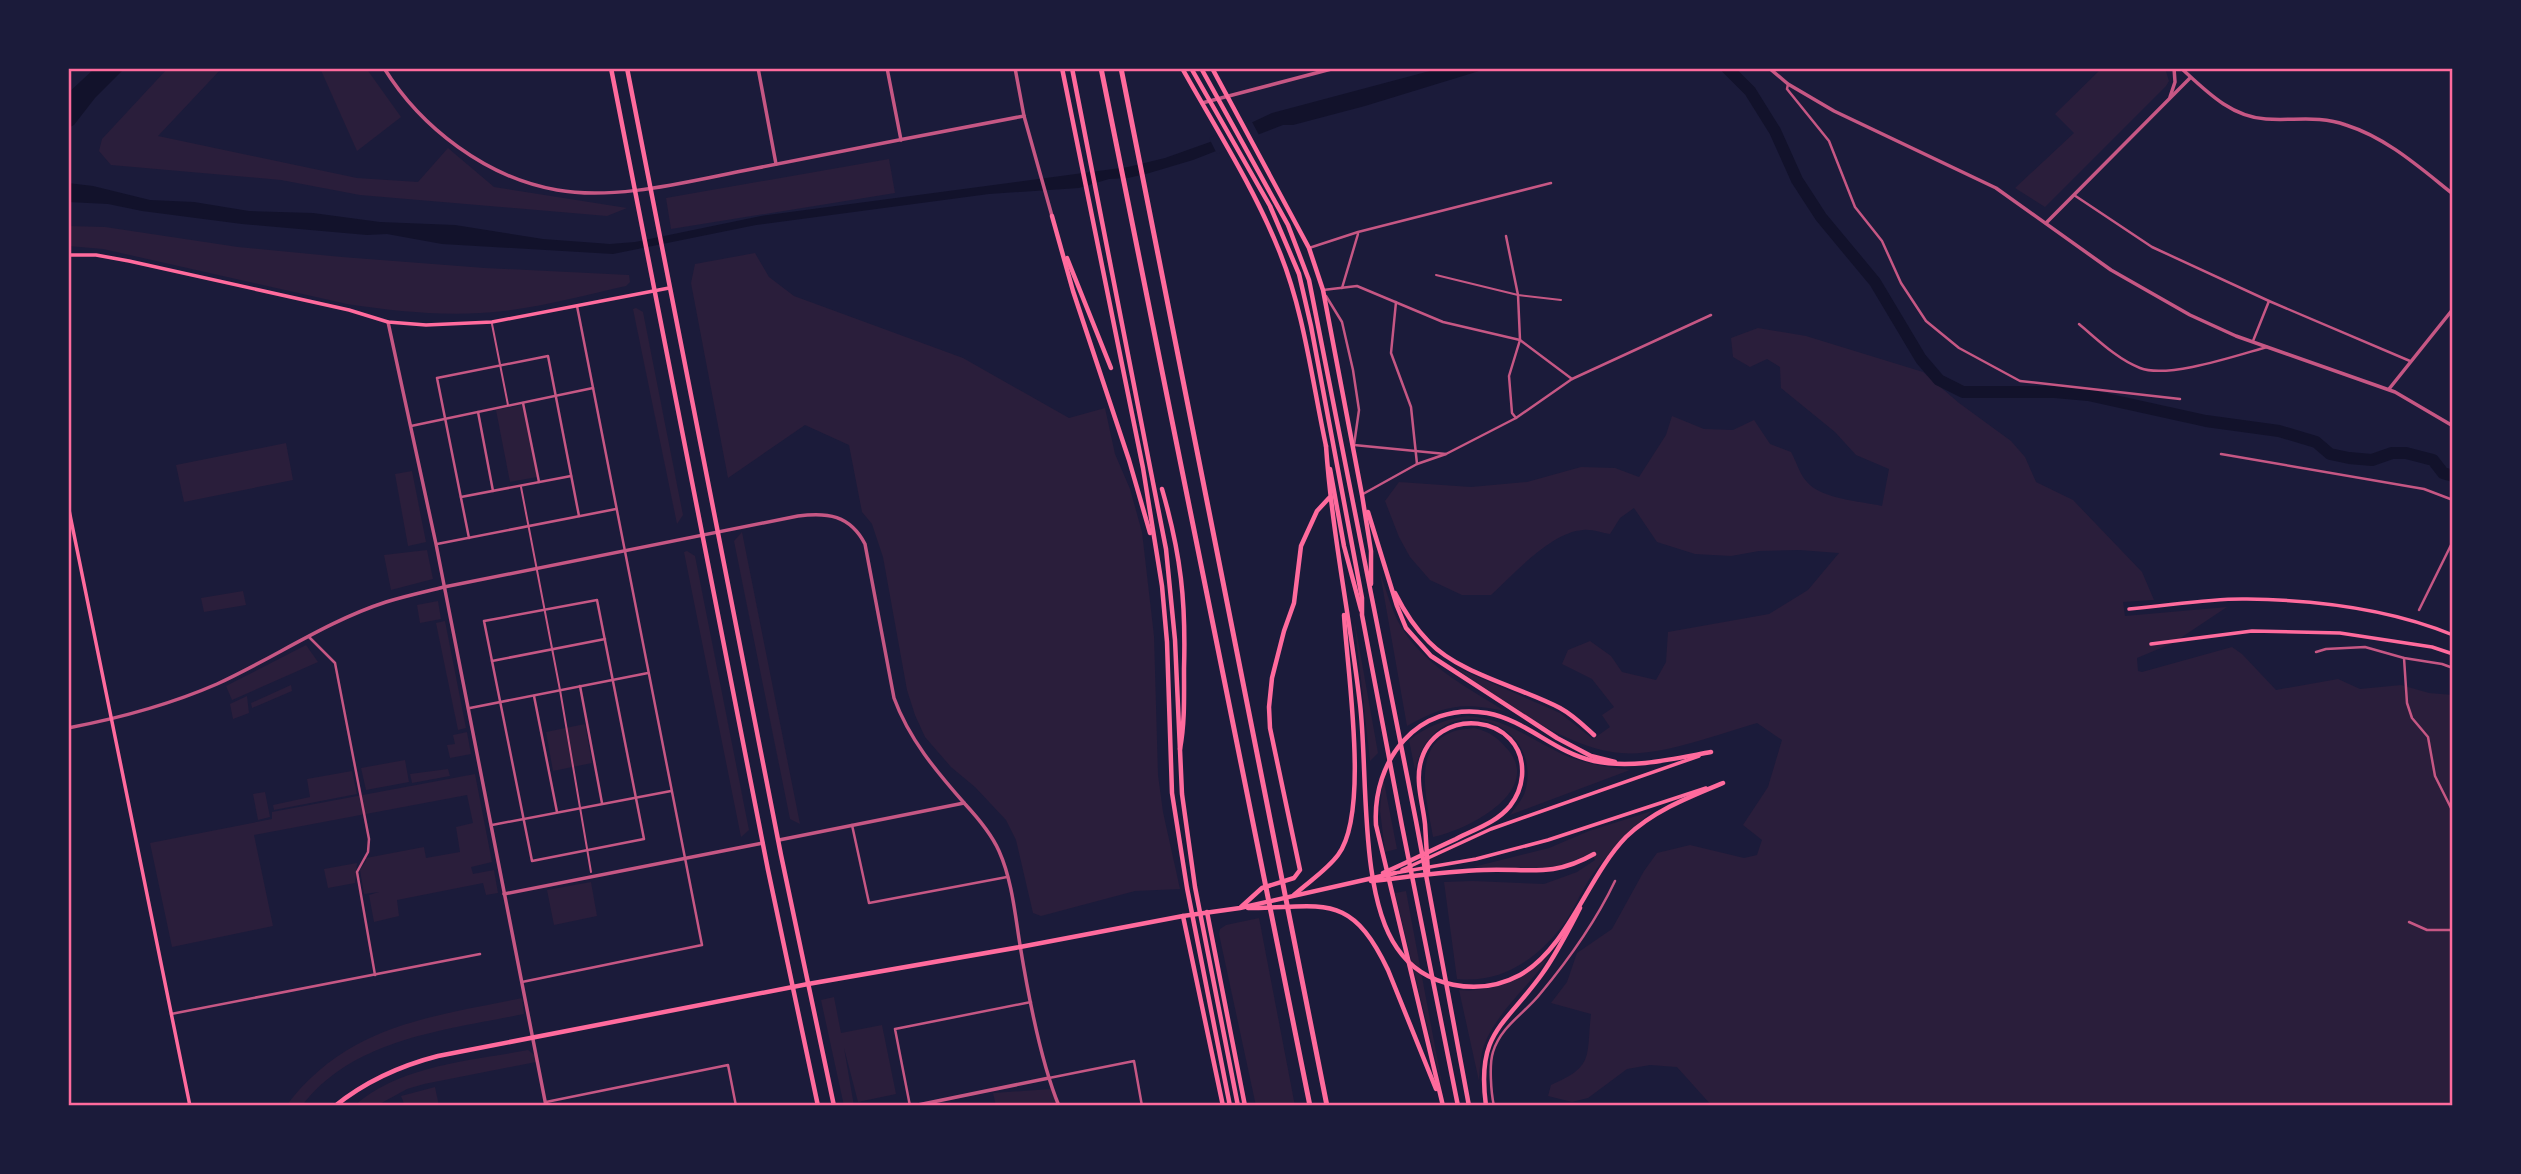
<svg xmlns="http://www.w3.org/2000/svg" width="2521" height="1174" font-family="'Sofia Sans Condensed',sans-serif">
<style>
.green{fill:#2a1e3b}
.water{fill:#12122b}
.pier{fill:#1b1b3a}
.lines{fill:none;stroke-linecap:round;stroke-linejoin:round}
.river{stroke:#12122b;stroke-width:12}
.service{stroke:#c65784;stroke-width:2}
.pedestrian{stroke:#c65784;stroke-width:2}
.minor{stroke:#c65784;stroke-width:2.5}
.tertiary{stroke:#c65784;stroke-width:3.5}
.secondary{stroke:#ff6b9d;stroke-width:3.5}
.primary{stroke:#ff6b9d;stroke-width:4.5}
.trunk{stroke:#ff6b9d;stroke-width:4.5}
.motorway{stroke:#ff6b9d;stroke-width:5}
.neatline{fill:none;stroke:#ff6b9d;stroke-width:2.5}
</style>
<rect width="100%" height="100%" fill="#1b1b3a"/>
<g class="green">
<polygon points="168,68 222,68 158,136 357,178 418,182 448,148 494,187 627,208 607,216 360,195 281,180 111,165 99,151 102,139"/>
<polygon points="320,68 366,68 401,117 357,151"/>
<polygon points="2102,68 2165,68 2169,81 2166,86 2045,207 2015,188 2074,133 2055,114"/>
<polygon points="889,159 895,193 671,229 666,198"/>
<path d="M 68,226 L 105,227 L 238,247 L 342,257 L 485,268 L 629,275 L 630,282 L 626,286 C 586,295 545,306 504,311 C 452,317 399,312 347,304 L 103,249 L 68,246 Z"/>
<polygon points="755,253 769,277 794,296 963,358 1069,418 1105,408 1115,454 1130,489 1142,532 1154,636 1158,775 1163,812 1180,889 1135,891 1041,916 1033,913 1016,840 1006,820 975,787 951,767 925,737 915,715 907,690 883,557 872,524 862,512 849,445 805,425 728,478 691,283 695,264"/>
<polygon points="636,308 643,312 683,515 677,524 633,309"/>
<path d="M 1758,328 L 1806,336 L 1923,372 L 1959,403 L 2011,441 L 2025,457 L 2036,482 L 2073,500 L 2142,572 L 2154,600 L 2123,602 L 2125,616 L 2227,607 L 2173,643 L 2137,658 L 2138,671 L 2142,672 L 2232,647 L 2242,654 L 2276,690 L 2338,679 L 2360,689 L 2401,685 L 2429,693 L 2453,695 L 2453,1106 L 1712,1106 L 1677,1067 L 1650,1065 L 1627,1069 L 1588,1098 L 1572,1102 L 1548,1096 L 1551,1085 C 1595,1066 1586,1057 1591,1014 L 1551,1003 L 1567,982 L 1577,953 L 1612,929 L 1644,871 L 1657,853 L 1690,845 L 1744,858 L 1757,855 L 1762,840 L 1743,825 L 1768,787 L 1782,740 L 1757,723 C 1719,734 1659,757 1621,753 C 1568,749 1497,699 1455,667 L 1560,713 L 1593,739 L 1610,727 L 1602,715 L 1614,707 L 1592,679 L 1562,664 L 1568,650 L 1590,641 L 1611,656 L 1622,672 L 1656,680 L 1666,662 L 1668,632 L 1769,614 L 1808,590 L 1839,553 L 1799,550 L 1759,551 L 1731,556 L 1695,554 L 1657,542 L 1634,508 L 1620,518 L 1610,534 C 1602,533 1592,529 1583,530 C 1551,532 1514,574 1491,595 L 1462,595 L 1430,580 L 1410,557 L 1399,537 L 1385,501 L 1399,482 L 1471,487 L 1527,482 L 1581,467 L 1615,468 L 1639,477 L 1666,435 L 1672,416 L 1704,429 L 1733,430 L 1754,420 L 1770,444 L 1791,452 C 1796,461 1800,475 1807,482 C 1821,499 1860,501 1882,506 L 1889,469 L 1856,455 L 1835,432 L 1781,388 L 1780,367 L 1767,359 L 1750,367 L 1733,357 L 1731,338 Z"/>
<polygon points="522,405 537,477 510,482 496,410"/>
<polygon points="286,443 293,480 184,502 176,465"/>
<polygon points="412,471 426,542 408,546 395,474"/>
<polygon points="742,532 800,824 790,819 734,541"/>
<polygon points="427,550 433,579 391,590 384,555"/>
<polygon points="687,551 695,556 749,830 741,837 684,552"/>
<path d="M 1380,573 C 1387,592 1393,616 1405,633 C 1429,668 1470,689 1505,711 C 1462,702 1444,705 1407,726 Z"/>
<polygon points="243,591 246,605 204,612 201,598"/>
<polygon points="438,601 441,619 420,623 417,605"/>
<polygon points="1354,618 1378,753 1370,761"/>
<polygon points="445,621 466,728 458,730 436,623"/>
<polygon points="306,645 318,662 232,700 226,686"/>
<polygon points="291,685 292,691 252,708 251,703"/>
<polygon points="247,696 249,713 233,719 230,704"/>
<path d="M 1468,716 C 1507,719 1528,738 1562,754 C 1585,764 1606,767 1630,770 L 1510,815 C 1515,808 1522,800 1525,792 C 1546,719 1435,683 1415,770 L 1409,740 C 1428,726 1445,719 1468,716 Z"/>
<polygon points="585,724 592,763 553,771 546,732"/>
<path d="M 1474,728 C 1491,732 1498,738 1509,751 C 1542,792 1466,831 1433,837 C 1428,805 1410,747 1452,732 C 1459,729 1467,729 1474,728 Z"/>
<polygon points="467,732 471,754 450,758 447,745 455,744 453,735"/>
<polygon points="405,760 409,782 366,790 361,768"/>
<polygon points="448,769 450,776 412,783 410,774"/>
<polygon points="352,771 357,794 274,810 273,805 310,797 307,779"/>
<polygon points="475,774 492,862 471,867 473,874 494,870 498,893 486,895 483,883 397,900 399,916 374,922 369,895 379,892 364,894 360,870 366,861 366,858 424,847 426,858 460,852 456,827 473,823 467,795 254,835 273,926 172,947 150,843 272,819 272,812"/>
<polygon points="1383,777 1397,849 1385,852 1380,810"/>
<polygon points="265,792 270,817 258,820 253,794"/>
<path d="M 1652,811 C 1628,833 1609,851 1590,878 C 1581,892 1575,907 1566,921 C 1540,957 1503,984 1457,979 L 1444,882 L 1473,881 L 1544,884 L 1577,872 L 1595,860 L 1591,853 L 1560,867 L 1532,869 L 1473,867 L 1549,848 L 1589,831 Z"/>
<polygon points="357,863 355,883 328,888 324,869"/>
<polygon points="591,882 597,916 554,925 547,890"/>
<polygon points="1406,891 1444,1095 1395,893"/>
<polygon points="1259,918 1295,1106 1256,1106 1219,934 1220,929 1226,925"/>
<path d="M 1550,955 C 1530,986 1499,1009 1485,1043 C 1480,1054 1480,1069 1479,1081 L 1459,990 C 1495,993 1523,978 1550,955 Z"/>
<polygon points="834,997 841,1033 882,1025 896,1094 858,1102 844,1048 854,1106 844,1106 821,1000"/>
<path d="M 522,998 L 524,1014 C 447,1030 353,1038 302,1106 L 286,1106 C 347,1025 430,1017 522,998 Z"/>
<path d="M 528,1050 L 536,1056 L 536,1062 L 424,1084 L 407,1089 L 376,1106 L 354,1106 C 400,1065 470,1061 528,1050 Z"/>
<polygon points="435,1087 439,1106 405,1106 401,1096"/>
<polygon points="1051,1089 1058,1106 996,1106 993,1093"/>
</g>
<g class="water">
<polygon points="95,68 125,68 95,98 74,125 68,128 68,93"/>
<polygon points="1441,68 1489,68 1365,106 1293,125 1283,125 1193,160 1146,174 1128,178 1109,179 1079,188 989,194 756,225 613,254 442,244 387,234 367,235 242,224 142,211 108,204 68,202 68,183 93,186 150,200 194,202 249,211 313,213 380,222 455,225 543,239 610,244 635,242 761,216 1128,167 1165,158 1210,142 1272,113"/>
</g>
<polygon class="pier" points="1251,120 1260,137 1217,154 1209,138"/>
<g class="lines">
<polyline class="river" points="1727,68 1750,91 1775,131 1797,180 1821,217 1875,282 1921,359 1939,380 1963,392 2055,392 2088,395 2206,421 2279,431 2316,442 2330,454 2349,458 2372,460 2392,453 2406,453 2433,460 2443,473 2453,476"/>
<polyline class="service" points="1436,275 1518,295 1561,300"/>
<g class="pedestrian">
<polyline points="492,324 508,405"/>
<polyline points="521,487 560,690 591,872"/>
</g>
<g class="minor">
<polyline points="1788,84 1787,89 1829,141 1855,207 1882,241 1901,283 1926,321 1959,348 2020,381 2180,399"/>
<polyline points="2074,195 2152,247 2269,301 2410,361"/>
<polyline points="1506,236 1518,295 1520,340 1509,376 1512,413 1516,418"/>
<polyline points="1309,248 1358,232 1551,183"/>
<polyline points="1342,288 1358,234"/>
<polyline points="1323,290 1357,286 1443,322 1520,340 1572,379"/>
<polyline points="1326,296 1342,322 1353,370 1359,410 1354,445 1446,454"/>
<polyline points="1396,302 1391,353 1411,407 1417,464"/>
<path d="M 2079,324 C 2098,340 2117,359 2140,368 C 2168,379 2238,355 2267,347"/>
<polyline points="2253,341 2269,301"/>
<polyline points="523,403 539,482"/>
<polyline points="478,412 493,491"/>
<polyline points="411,426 593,388"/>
<polyline points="2221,454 2424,489 2453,500"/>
<polyline points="1363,494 1417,464 1446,454 1516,418 1572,379 1711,315"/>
<polyline points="461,497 571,476"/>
<polyline points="469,538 437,378 548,356 579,516"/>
<polyline points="437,544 616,509"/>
<polygon points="597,600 644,839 532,861 484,621"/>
<polyline points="2419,610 2453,541"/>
<polyline points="309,637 335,663 369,839 368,852 357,872 375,975"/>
<polyline points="2316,652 2326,649 2365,647 2404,658 2442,664 2453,668"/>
<polyline points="2404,658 2407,703 2412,718 2428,737 2435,776 2453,812"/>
<polyline points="492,661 605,639"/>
<polyline points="580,686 602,803"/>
<polyline points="534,696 557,812"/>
<polyline points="470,708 648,673"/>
<polyline points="492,825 671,791"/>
<polyline points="852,825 869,903 1007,877"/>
<polyline points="2409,922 2427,930 2453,930"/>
<polyline points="522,982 702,945 577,306"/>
<polyline points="171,1014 480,954"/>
<polyline points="1049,1078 1134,1061 1142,1106"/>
<polyline points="546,1102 728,1065 736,1106"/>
<polyline points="910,1106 895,1029 1031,1002"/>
<path d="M 1494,1106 C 1491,1093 1489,1064 1493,1052 C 1501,1026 1525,1013 1540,994 C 1570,958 1595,923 1615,881"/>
</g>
<g class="tertiary">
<path d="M 384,68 C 421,128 487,178 557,190 C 618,201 693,180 752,169 C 843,151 933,133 1024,116"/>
<polyline points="758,68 776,164"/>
<polyline points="887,68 901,140"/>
<polyline points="1015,68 1024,116 1052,216"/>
<polyline points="1769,68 1788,84 1834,111 1996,188 2111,270 2190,315 2236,336 2395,392 2453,426"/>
<path d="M 2181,68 C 2206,91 2231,117 2266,119 C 2294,121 2319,115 2346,125 C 2387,138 2419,167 2453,194"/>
<polyline points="2170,97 2175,82 2174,68"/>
<polyline points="1202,103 1335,68"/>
<polyline points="2046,223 2190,78"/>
<polyline points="388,322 436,544 546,1106"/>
<polyline points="2389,389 2453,309"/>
<path d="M 68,728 C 120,718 169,705 217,684 C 274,658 327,621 386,602 C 405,596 424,592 444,587 L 798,516 C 827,512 850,515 865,544 L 894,698 C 909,739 936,771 965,804 C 978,818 991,833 999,851 C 1012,880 1015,914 1020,945 C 1028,994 1040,1060 1059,1106"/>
<polyline points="779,840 964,803"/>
<polyline points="504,894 763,843"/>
<polyline points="913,1106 1049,1078"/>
</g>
<g class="secondary">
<polyline points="68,255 96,255 129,261 349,310 388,322 426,325 492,322 669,288"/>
<polyline points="68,505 190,1106"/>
<path d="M 2129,609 C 2168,606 2208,598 2247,599 C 2317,600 2388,608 2453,635"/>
<polyline points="2151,644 2252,631 2340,633 2432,647 2453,654"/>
<polyline points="1402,870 1491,829 1699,756"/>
<polyline points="1395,873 1476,859 1548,840 1706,788"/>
</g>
<g class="primary">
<polyline points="611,68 768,870 818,1106"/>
<polyline points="627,68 781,855 834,1106"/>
<path d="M 1182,68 C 1215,127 1253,186 1278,248 C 1304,310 1312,381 1326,446"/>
<polyline points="1191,68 1270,206 1299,274 1311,326 1362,598 1362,615 1402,826 1458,1106"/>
<polyline points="1201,68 1288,225 1309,280 1416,821 1469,1106"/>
<polyline points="1212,68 1309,248 1323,290 1362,495 1371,551 1371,584"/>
<path d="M 1326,446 C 1332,533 1350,618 1360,704 C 1368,771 1359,894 1397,948 C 1424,988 1479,997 1520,975 C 1568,948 1587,877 1626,837 C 1653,811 1689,797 1723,783"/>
<polyline points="1330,469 1344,546 1361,610"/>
<polyline points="1368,512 1397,606 1406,628 1431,656 1557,738 1591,756 1615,762"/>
<path d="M 1395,593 C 1404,611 1414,627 1429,642 C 1460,674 1520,687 1560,708 C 1573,715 1583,725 1594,735"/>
<path d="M 1383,873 C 1408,862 1432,850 1456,839 C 1475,829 1496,823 1510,806 C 1517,797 1521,787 1522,776 C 1527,713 1433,703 1420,765 C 1416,784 1423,805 1425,824 C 1426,840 1427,856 1428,872"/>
<path d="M 1371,881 C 1408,877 1446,871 1484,870 C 1528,868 1552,878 1594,854"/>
<path d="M 1294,895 C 1308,882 1326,871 1338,855 C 1370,813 1347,670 1344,615"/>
<polyline points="1241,907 1262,888 1294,878 1300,870 1270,728 1269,707 1272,678 1284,631 1294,603 1301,546 1317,511 1329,498"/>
<path d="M 1248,908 C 1323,908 1350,890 1388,970 L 1436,1089"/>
<path d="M 335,1106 C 366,1081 399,1066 438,1056 L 808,984 L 1020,947 L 1183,916 L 1240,908 L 1395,873"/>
<path d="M 1443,1106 L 1376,825 C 1372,761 1417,701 1487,713 C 1526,720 1555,753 1594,761 C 1632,769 1673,759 1711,752"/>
<path d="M 1486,1106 C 1476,1032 1504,1027 1542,974 C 1557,953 1568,931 1580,908"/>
</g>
<g class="trunk">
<polyline points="1062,68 1143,468 1162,586 1167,642 1172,793 1187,888 1230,1106"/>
<polyline points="1072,68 1166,549 1175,640 1182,794 1195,887 1238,1106"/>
<polyline points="1052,216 1073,291 1129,460 1150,533"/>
<polyline points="1067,258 1111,368"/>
<path d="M 1162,489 C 1181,555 1186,601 1184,669 C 1184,696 1185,722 1180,749"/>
<polyline points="1207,912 1245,1106"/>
<polyline points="1183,916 1223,1106"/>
</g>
<g class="motorway">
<polyline points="1101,68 1310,1106"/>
<polyline points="1121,68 1327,1106"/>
</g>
</g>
<rect width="2521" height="1174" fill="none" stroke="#1b1b3a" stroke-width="140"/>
<rect x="70" y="70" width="2381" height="1034" class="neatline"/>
</svg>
